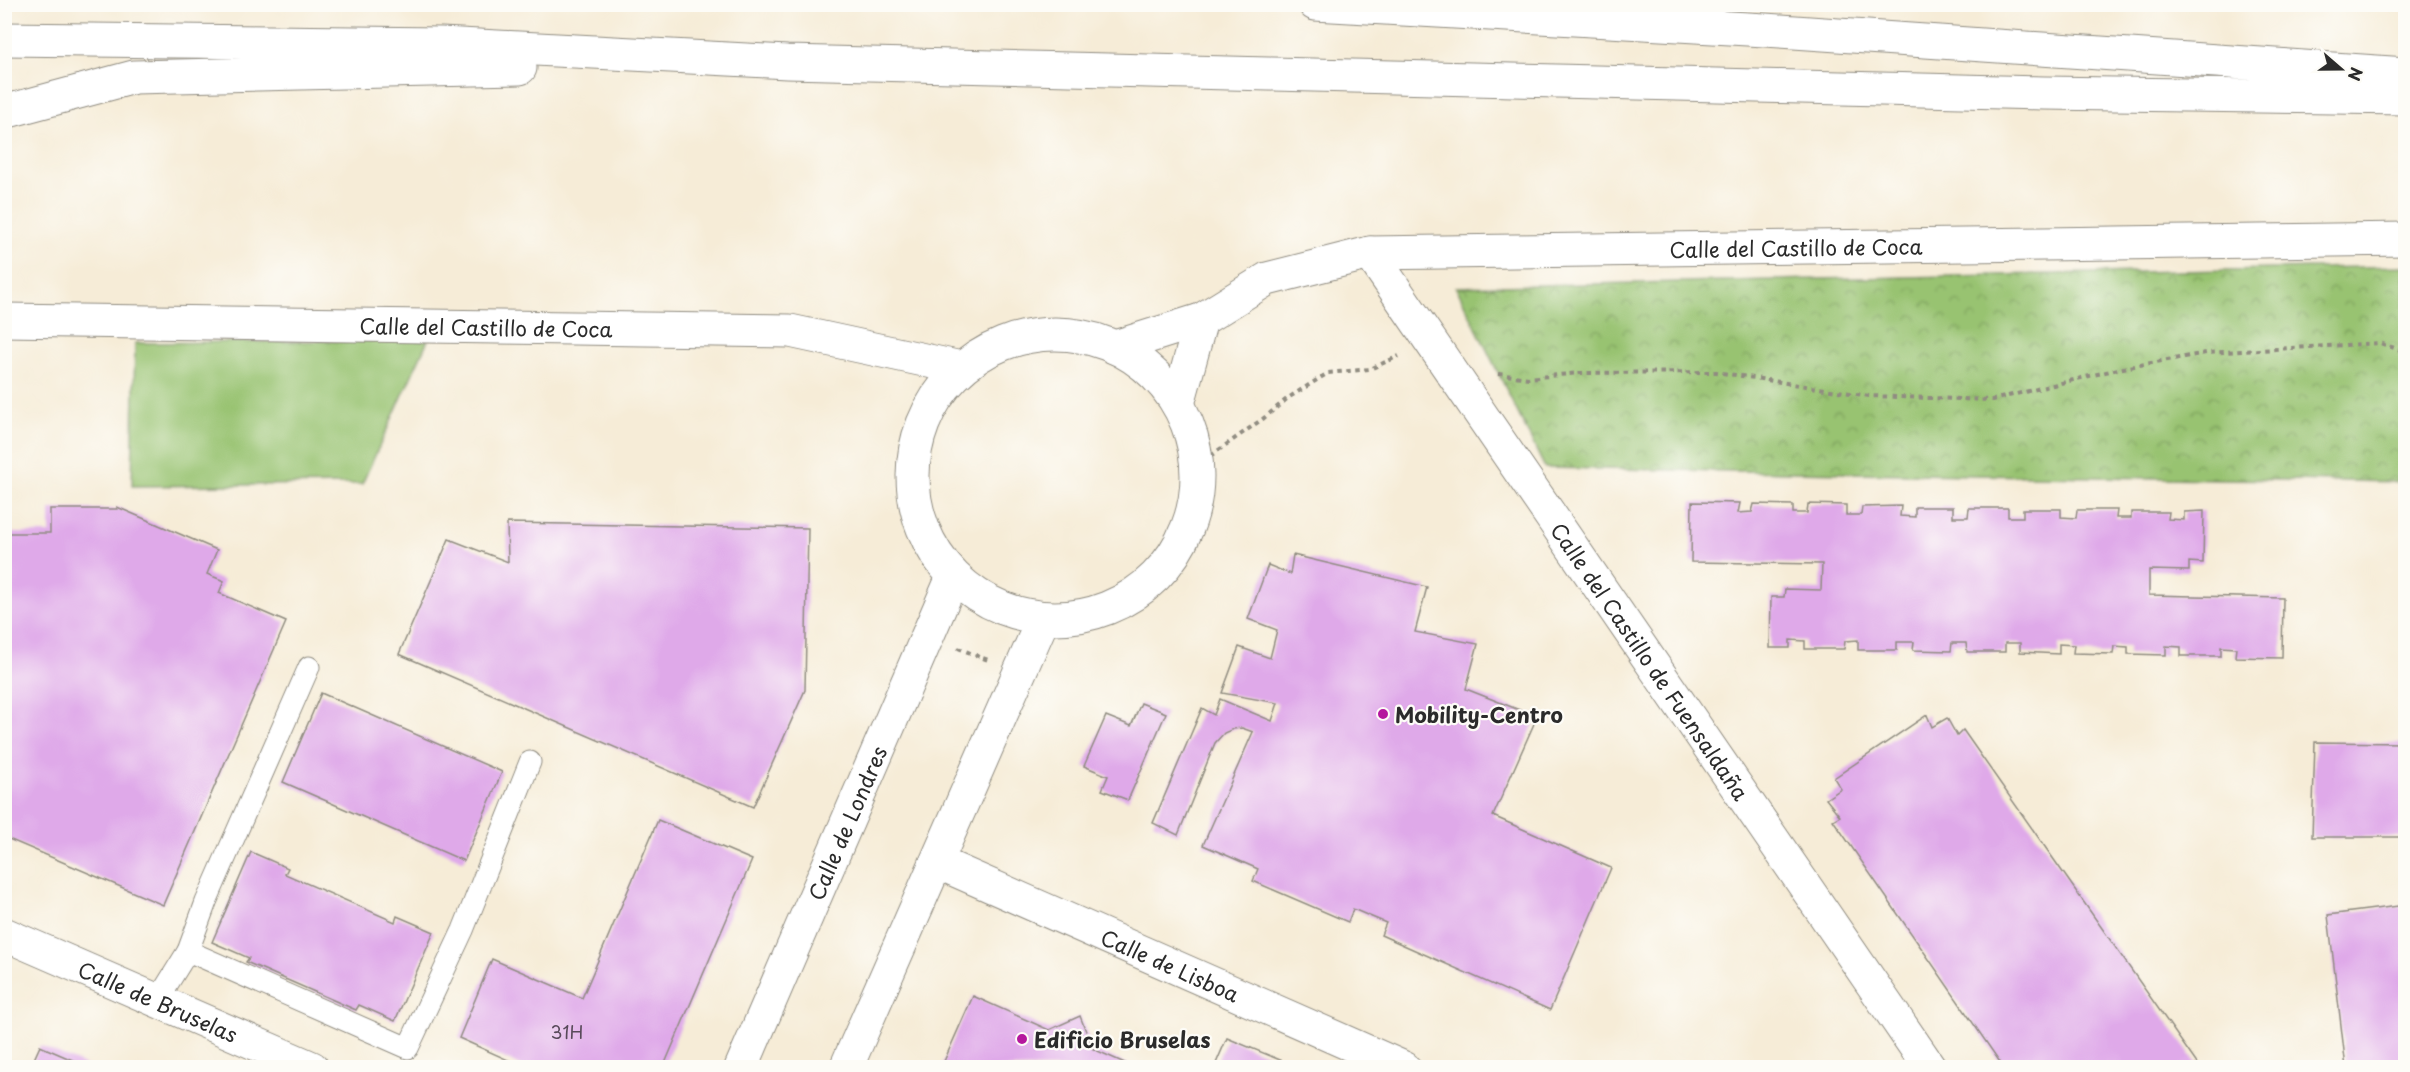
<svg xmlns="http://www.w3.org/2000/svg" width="2410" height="1072" font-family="'Playpen Sans',sans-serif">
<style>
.grass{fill:#98c371;stroke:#62774e;stroke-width:1.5}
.park{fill:url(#park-crowns);stroke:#62774e;stroke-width:1.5}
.building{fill:#dfa9e9}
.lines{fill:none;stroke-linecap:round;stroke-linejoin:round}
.lane-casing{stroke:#908c81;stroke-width:23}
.street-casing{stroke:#908c81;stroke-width:35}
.highway-casing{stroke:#908c81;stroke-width:35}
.path{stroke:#908c81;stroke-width:4;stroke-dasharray:4.5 4.5;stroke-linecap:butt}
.lane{stroke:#fff;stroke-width:21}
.street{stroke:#fff;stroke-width:33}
.highway{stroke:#fff;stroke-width:33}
.poi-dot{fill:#b5179e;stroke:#fdfcf7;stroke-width:2}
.labels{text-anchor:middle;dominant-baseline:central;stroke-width:4.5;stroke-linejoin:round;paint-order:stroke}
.number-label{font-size:18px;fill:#584a5a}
.street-label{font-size:21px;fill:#2b2b2b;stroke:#fdfcf7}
.poi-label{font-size:21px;font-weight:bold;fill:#2b2b2b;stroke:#fdfcf7;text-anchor:start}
</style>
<defs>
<pattern id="park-crowns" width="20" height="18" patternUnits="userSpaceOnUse" patternTransform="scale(1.5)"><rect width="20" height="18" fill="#98c371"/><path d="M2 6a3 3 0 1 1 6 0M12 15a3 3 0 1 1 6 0" fill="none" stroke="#7c9f5d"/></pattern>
</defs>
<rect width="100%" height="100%" fill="#fdfcf7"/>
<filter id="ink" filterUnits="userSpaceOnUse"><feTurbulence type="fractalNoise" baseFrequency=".0167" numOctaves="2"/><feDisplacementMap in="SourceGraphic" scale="12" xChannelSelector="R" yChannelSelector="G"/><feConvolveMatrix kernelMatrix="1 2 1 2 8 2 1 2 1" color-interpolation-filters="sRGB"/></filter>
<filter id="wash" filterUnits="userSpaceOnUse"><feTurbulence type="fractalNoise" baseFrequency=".008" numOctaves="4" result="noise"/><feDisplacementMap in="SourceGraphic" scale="24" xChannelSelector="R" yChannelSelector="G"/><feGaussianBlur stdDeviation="1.35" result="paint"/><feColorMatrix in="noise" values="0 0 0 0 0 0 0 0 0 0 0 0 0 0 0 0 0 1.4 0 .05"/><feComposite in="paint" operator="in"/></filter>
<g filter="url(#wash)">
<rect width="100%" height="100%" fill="#f6ecd7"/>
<polygon class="grass" points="428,340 362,484 132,486 135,343"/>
<polygon class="park" points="2405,266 2405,482 1545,468 1456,287"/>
<g id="blocks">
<g class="building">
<polygon points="1692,502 1740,503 1738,513 1752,512 1754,504 1793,505 1793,513 1807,513 1808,504 1846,505 1846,515 1861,515 1862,507 1901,506 1900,516 1915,517 1915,507 1953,507 1953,517 1968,517 1969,508 2008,508 2008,517 2023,517 2023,509 2061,509 2061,517 2076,518 2077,510 2117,510 2116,518 2131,518 2131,512 2169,512 2168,519 2184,520 2184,512 2204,511 2203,563 2189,562 2189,571 2149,570 2149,595 2283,598 2282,658 2235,657 2236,648 2221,647 2221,656 2181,656 2181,647 2166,646 2166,655 2128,654 2128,647 2114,646 2113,654 2073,653 2074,645 2059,644 2059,654 2020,652 2020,643 2005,643 2005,652 1967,652 1966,643 1952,643 1951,651 1913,650 1914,642 1897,642 1897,650 1858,650 1858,640 1845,641 1844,649 1805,649 1805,641 1790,640 1790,648 1770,648 1771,597 1784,597 1785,589 1821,590 1822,564 1691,562"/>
<polygon points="117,507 217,550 207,574 224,581 219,593 286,622 163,905 4,837 4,533 50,533 50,509 117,509"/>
<polygon points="507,523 808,528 805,690 753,807 399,654 449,539 508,562"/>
<polygon points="1293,555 1427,587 1415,632 1478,644 1466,689 1537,717 1493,816 1611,868 1550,1010 1381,935 1386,923 1353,909 1348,922 1253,881 1258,869 1203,845 1253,732 1242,728 1233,729 1224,733 1215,743 1178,835 1153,823 1202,708 1214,715 1220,699 1272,721 1278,703 1222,693 1239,647 1270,658 1277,630 1248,619 1268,565 1290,574"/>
<polygon points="321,693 502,772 464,861 283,782"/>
<polygon points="1141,703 1166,713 1128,800 1102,790 1108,776 1084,766 1106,716 1131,726"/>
<polygon points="1927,715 1932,727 1947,718 1957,736 1963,730 2200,1068 2004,1068 1833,820 1840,816 1826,799 1841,789 1834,778"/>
<polygon points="2315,742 2406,743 2406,837 2312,837"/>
<polygon points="658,820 752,860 663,1068 526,1068 459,1038 492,959 582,998"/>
<polygon points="251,852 288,868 285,874 395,922 397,916 434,932 395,1021 359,1005 356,1010 246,962 249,958 212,942"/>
<polygon points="2406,905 2406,1068 2346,1068 2328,915"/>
<polygon points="973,996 1049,1030 1080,1016 1093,1049 1136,1068 941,1068"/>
<polygon points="1227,1038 1297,1067 1297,1068 1214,1068"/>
<polygon points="40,1046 91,1068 30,1068"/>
</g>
</g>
</g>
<g filter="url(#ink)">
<use href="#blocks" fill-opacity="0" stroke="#908c81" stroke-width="1.5"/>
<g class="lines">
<defs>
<g id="lane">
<polyline points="188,951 408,1048 463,930 530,762"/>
<polyline points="157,1001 188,951 206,902 309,667"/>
</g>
<g id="street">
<path id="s1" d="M 1370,253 L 1930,1068"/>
<path id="s2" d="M 4,320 L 790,331 L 961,368"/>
<circle cx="1055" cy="476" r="142"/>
<path id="s3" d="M 1115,347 L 1201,320 L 1267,279 L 1370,253 L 2406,239"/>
<polyline points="1178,404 1201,320"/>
<path id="s4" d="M 937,862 L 1404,1068"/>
<path id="s5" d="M 4,934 L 312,1068"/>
<path id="s6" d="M 741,1068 L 953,577"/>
<polyline points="846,1068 1043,619"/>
</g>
<g id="highway">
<polyline points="1315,4 1765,30 2406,74"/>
<polyline points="4,39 441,44 787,62 2044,93 2406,98"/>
<polyline points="4,112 134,77 520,68"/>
</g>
</defs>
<use href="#lane" class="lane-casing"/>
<use href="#street" class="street-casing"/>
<use href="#highway" class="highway-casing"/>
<g class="path">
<polyline points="1498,374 1529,378 1579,373 1716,372 1869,396 1992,400 2118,369 2206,353 2380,343 2406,352"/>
<polyline points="1196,466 1264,418 1288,398 1328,373 1370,369 1399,356"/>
<polyline points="958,648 988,660"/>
</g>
<use href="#lane" class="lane"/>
<use href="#street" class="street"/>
<use href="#highway" class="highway"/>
</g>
</g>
<g class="poi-dot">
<circle cx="1383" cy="714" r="6"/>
<circle cx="1022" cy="1039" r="6"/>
</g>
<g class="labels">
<g class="number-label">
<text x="567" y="1031">31H</text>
</g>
<g class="street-label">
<text stroke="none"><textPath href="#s3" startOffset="700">Calle del Castillo de Coca</textPath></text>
<text stroke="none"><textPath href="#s2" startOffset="482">Calle del Castillo de Coca</textPath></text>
<text stroke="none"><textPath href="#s1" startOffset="495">Calle del Castillo de Fuensaldaña</textPath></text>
<text stroke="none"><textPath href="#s6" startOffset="267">Calle de Londres</textPath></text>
<text stroke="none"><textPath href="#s4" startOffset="255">Calle de Lisboa</textPath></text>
<text stroke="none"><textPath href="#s5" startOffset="168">Calle de Bruselas</textPath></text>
</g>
<g class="poi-label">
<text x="1395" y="714">Mobility-Centro</text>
<text x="1034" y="1039">Edificio Bruselas</text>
</g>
</g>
<rect width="2410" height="1072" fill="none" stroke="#fdfcf7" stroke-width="24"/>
<g transform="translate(2341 69) rotate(110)" stroke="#fdfcf7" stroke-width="4.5" paint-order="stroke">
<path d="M0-4.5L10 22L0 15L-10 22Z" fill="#2b2b2b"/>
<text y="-9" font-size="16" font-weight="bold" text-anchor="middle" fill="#2b2b2b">N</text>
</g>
</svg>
